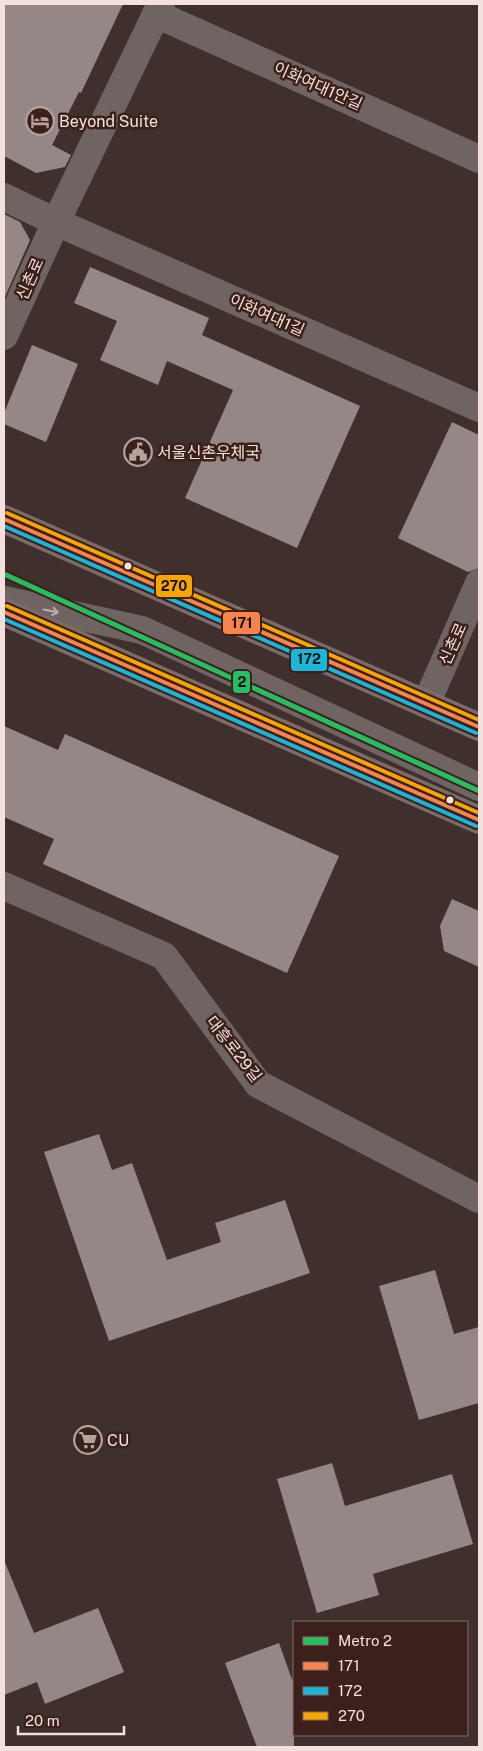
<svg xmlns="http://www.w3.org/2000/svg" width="483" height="1751" font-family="'Public Sans','Noto Sans KR',sans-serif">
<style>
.building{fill:#958785}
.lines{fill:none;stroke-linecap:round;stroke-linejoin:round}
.minor{stroke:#706462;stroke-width:28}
.major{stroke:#7c6c69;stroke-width:28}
.bus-1-casing{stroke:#3c201b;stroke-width:8}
.bus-2-casing{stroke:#3c201b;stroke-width:8}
.bus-3-casing{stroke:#3c201b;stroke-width:8}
.bus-1{stroke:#f8844c;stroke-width:4}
.bus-2{stroke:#1ab6d8;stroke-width:4}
.bus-3{stroke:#f7a600;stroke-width:4}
.metro-1-casing{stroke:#3c201b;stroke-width:9}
.metro-1{stroke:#26be61;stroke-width:5}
.oneway{stroke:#bfaeab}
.bus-dot{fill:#f4e0dc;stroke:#3c201b;stroke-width:2}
.labels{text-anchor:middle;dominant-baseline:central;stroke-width:5;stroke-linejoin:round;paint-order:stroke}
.street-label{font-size:16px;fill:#f4e0dc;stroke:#3c201b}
.poi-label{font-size:16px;fill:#f4e0dc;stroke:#3c201b;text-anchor:start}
.line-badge{stroke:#3c201b;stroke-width:2}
.pale-badge-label{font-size:14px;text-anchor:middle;font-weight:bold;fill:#111}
</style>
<rect width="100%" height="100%" fill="#3f302d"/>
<g class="building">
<polygon points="4,4 123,4 81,93 79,92 52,145 71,155 65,167 36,173 4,156"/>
<polygon points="4,214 20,222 30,240 4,299"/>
<polygon points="90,267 209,318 202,335 360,406 297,548 185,498 233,390 167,361 158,385 100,360 117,321 74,303"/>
<polygon points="32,345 78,364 46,442 4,424 4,413"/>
<polygon points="452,422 479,435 479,568 468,572 398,538"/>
<polygon points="4,726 58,750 65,734 339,856 287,973 43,864 54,839 4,817"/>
<polygon points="452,899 479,911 479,967 444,951 440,926"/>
<polygon points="99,1134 112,1170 132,1163 167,1260 221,1242 215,1223 285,1200 310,1273 109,1341 44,1152"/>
<polygon points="435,1270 454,1334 479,1327 479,1403 419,1420 379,1286"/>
<polygon points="332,1463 345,1506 452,1474 473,1544 373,1574 379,1595 317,1613 277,1479"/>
<polygon points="4,1560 34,1633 98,1608 124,1672 45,1704 37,1682 4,1695"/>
<polygon points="279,1643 294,1685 294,1747 257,1747 225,1663"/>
</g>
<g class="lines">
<g class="minor">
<polyline points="156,14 479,159"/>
<polyline points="4,197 56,222 479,408"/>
<polyline points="4,336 56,222 161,4"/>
<polyline points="4,600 142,630 479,787"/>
<polyline points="426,704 479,583"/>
<polyline points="4,886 164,956 258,1084 479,1199"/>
</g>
<g class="major">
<polyline points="4,519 479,727"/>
<polyline points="4,612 479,820"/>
</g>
<defs>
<g id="bus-1">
<polyline points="4,519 479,727"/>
<polyline points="4,612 479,820"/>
</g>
<g id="bus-2">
<polyline points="4,526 476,733"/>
<polyline points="4,619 476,826"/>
</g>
<g id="bus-3">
<polyline points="7,513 479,720"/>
<polyline points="7,606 479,813"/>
</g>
</defs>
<use href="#bus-1" class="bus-1-casing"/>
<use href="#bus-2" class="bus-2-casing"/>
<use href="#bus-3" class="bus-3-casing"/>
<use href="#bus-1" class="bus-1"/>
<use href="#bus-2" class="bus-2"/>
<use href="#bus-3" class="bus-3"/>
<defs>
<polyline id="metro-1" points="4,574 479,791"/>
</defs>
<use href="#metro-1" class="metro-1-casing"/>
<use href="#metro-1" class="metro-1"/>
</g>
<defs><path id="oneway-shaft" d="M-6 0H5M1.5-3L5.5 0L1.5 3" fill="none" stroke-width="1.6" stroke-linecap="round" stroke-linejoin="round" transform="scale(1.25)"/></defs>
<use class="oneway" href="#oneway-shaft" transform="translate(51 611) rotate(12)"/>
<defs>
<symbol id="hotel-ring" viewBox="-11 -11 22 22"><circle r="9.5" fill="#3c201b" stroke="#b5a29f" stroke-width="1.5"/><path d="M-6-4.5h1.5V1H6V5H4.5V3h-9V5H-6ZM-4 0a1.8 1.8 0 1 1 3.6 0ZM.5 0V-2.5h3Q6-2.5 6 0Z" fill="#b5a29f"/></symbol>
<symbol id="civic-ring" viewBox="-11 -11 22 22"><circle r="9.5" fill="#3c201b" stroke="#b5a29f" stroke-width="1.5"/><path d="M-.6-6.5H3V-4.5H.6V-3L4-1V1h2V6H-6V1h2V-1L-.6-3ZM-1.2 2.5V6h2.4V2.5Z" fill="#b5a29f"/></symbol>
<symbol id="supermarket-ring" viewBox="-11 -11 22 22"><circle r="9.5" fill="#3c201b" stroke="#b5a29f" stroke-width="1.5"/><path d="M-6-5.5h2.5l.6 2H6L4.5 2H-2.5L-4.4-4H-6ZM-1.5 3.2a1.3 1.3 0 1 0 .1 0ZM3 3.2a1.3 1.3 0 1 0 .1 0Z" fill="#b5a29f"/></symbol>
</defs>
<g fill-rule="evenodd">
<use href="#hotel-ring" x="24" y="105" width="32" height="32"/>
<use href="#civic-ring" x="122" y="436" width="32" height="32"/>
<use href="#supermarket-ring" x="72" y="1424" width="32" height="32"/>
</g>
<g class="bus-dot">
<circle cx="128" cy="566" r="4.5"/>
<circle cx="450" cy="800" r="4.5"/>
</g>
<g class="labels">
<g class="street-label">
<text transform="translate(318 86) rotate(24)">이화여대1안길</text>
<text transform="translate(30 279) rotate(-66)">신촌로</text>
<text transform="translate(267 315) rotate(24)">이화여대1길</text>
<text transform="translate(453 644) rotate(-66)">신촌로</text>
<text transform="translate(234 1049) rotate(52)">대흥로29길</text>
</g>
<g class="poi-label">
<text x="59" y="121">Beyond Suite</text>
<text x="157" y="452">서울신촌우체국</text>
<text x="107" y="1440">CU</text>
</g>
</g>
<g class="line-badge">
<rect x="155" y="574" width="38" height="24" rx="5" fill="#f7a600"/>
<rect x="222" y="611" width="39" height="24" rx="5" fill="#f8844c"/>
<rect x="290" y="648" width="38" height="24" rx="5" fill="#1ab6d8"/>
<rect x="232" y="670" width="19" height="24" rx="5" fill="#26be61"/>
</g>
<g class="pale-badge-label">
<text x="174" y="591">270</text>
<text x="242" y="628">171</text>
<text x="309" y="664">172</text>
<text x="242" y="687">2</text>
</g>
<rect width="483" height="1751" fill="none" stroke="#f4e0dc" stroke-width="10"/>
<rect x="293" y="1621" width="175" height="115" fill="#3c201b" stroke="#866d68"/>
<rect x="303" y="1637" width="25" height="8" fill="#26be61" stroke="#866d68"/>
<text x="338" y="1646" font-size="15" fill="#f4e0dc">Metro 2</text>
<rect x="303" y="1662" width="25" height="8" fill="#f8844c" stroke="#866d68"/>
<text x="338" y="1671" font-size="15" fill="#f4e0dc">171</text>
<rect x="303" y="1687" width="25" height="8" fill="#1ab6d8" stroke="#866d68"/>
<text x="338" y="1696" font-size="15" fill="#f4e0dc">172</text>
<rect x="303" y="1712" width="25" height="8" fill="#f7a600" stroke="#866d68"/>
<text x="338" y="1721" font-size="15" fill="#f4e0dc">270</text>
<path d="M18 1726v8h106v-8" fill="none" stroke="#f4e0dc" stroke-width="2.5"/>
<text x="25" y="1726" font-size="15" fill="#f4e0dc" stroke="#3c201b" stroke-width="4" paint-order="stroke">20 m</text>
</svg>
